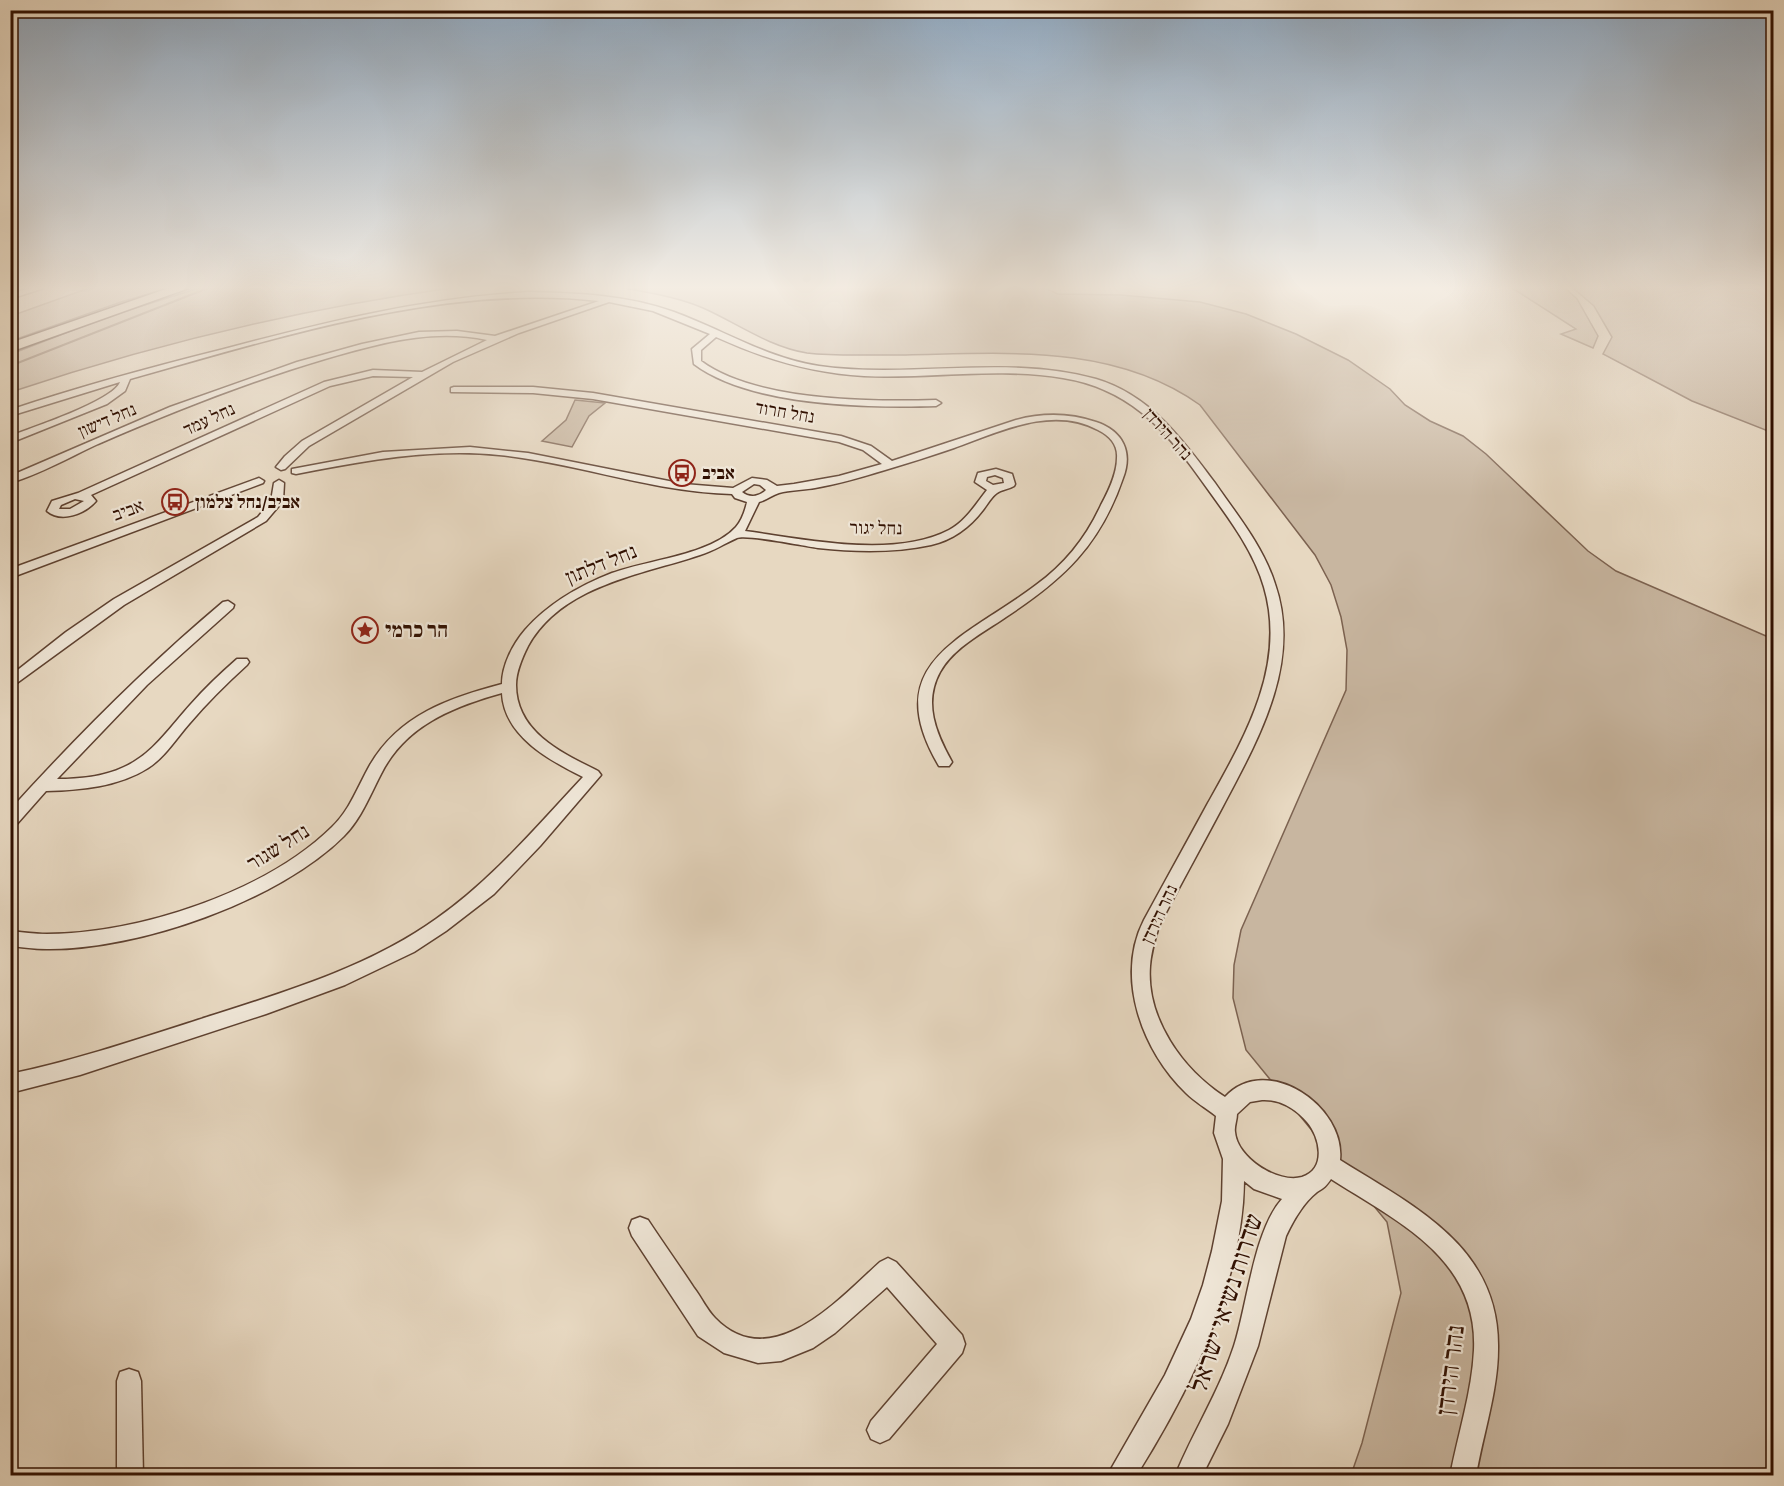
<svg xmlns="http://www.w3.org/2000/svg" width="1784" height="1486" font-family="Alegreya,'Frank Ruhl Libre',serif">
<style>
.green{fill:#c8b6a0;stroke:#7c6250;stroke-width:1.5}
.lines{fill:none;stroke-linecap:round;stroke-linejoin:round}
.stream{stroke:#795f4c;stroke-width:2}
.minor-casing{stroke:#5e4130;stroke-width:3}
.primary-casing{stroke:#300f00;stroke-width:3}
.minor{fill:#efe6d7;fill-rule:evenodd}
.primary{fill:#e7d8c1;fill-rule:evenodd}
.labels{text-anchor:middle;dominant-baseline:central;stroke-width:4.5;stroke-linejoin:round;paint-order:stroke}
.far-street-label{font-size:18px;fill:#300f00;stroke:#efe6d7}
.far-poi-label{font-size:18px;font-weight:bold;fill:#300f00;stroke:#efe6d7;text-anchor:start}
.street-label{font-size:21px;fill:#300f00;stroke:#efe6d7}
.poi-label{font-size:21px;font-weight:bold;fill:#300f00;stroke:#efe6d7;text-anchor:start}
.near-street-label{font-size:26px;fill:#300f00;stroke:#efe6d7}
</style>
<rect width="100%" height="100%" fill="#e7d8c1"/>
<filter id="stains"><feTurbulence type="fractalNoise" baseFrequency=".00333" numOctaves="4"/><feColorMatrix values="0 0 0 0 .2 0 0 0 0 .09 0 0 0 0 .02 0 0 0 .5 -.17"/></filter>
<radialGradient id="worn" r=".72"><stop offset=".6" stop-color="#630" stop-opacity="0"/><stop offset="1" stop-color="#630" stop-opacity=".3"/></radialGradient>
<g class="green">
<polygon points="89,288 168,288 121,302 11,341 11,316"/>
<path d="M 199,288 L 451,288 C 301,309 154,344 11,392 L 11,354 L 107,317 Z"/>
<path d="M 624,288 L 1045,288 L 1058,294 L 1121,295 L 1200,302 L 1246,314 L 1296,334 L 1348,360 L 1390,389 L 1405,405 L 1430,421 L 1463,436 L 1486,454 L 1588,551 L 1616,571 L 1773,639 L 1773,1475 L 1351,1475 L 1362,1443 L 1401,1293 L 1387,1222 L 1246,1050 L 1233,998 L 1234,965 L 1241,930 L 1346,690 L 1347,650 L 1341,617 L 1331,585 L 1315,555 L 1200,405 C 1108,339 990,355 884,355 C 858,355 832,356 807,353 C 769,347 737,323 703,308 C 678,297 650,293 624,288 Z"/>
<polygon points="1512,288 1565,288 1577,299 1598,336 1593,348 1561,334 1576,329"/>
<polygon points="1573,288 1773,288 1773,433 1692,401 1603,354 1612,337 1594,306"/>
<polygon points="575,400 605,403 589,416 572,447 542,441 566,420"/>
</g>
<g class="lines">
<polyline class="stream" points="10,366 208,288"/>
<defs>
<g id="minor">
<polygon points="31,288 44,288 10,299 10,294"/>
<path d="M 528,292 C 577,293 627,295 674,312 C 723,330 767,358 819,366 C 911,379 1006,354 1096,379 C 1150,395 1183,440 1215,483 C 1237,515 1263,546 1275,584 C 1302,662 1259,738 1223,806 C 1202,846 1180,885 1159,926 C 1155,939 1151,952 1150,966 C 1146,1019 1183,1070 1225,1097 C 1266,1052 1346,1106 1340,1160 C 1415,1207 1500,1247 1498,1349 C 1498,1391 1483,1434 1476,1476 L 1450,1476 C 1458,1434 1472,1392 1474,1350 C 1478,1258 1398,1222 1331,1179 C 1326,1186 1324,1188 1317,1192 C 1304,1202 1293,1221 1286,1236 L 1258,1346 L 1228,1424 L 1202,1476 L 1175,1476 C 1193,1432 1219,1392 1234,1346 C 1247,1306 1254,1230 1282,1199 L 1254,1189 L 1244,1181 C 1243,1283 1189,1392 1136,1476 L 1107,1476 L 1165,1375 L 1191,1319 L 1203,1285 L 1212,1251 L 1222,1201 L 1223,1159 L 1214,1133 L 1216,1116 C 1206,1108 1195,1102 1186,1093 C 1142,1051 1115,977 1144,920 C 1165,881 1187,842 1208,803 C 1245,737 1287,665 1264,587 C 1252,546 1223,511 1199,477 C 1164,427 1126,388 1063,378 C 997,367 930,379 864,376 C 811,373 764,359 716,337 L 701,350 L 701,361 C 755,401 870,402 936,400 L 941,403 L 936,406 C 867,408 750,406 694,364 L 692,349 L 710,334 L 653,311 L 609,302 L 519,333 L 453,362 L 309,446 L 285,469 L 281,470 L 276,467 L 285,456 L 302,441 L 413,377 L 373,376 L 330,386 L 91,495 L 96,501 C 85,514 61,523 47,511 L 52,501 L 78,493 L 324,382 L 373,370 L 422,372 L 487,340 C 432,328 377,344 325,359 C 247,382 172,412 98,444 C 70,457 40,474 10,483 L 10,476 L 170,407 L 297,362 L 362,344 L 419,332 L 457,331 L 495,336 L 599,301 C 445,283 277,338 130,379 L 125,391 L 107,404 L 10,443 L 10,436 C 31,428 113,401 120,382 L 10,416 L 10,410 C 81,386 152,367 224,349 C 325,322 424,298 528,292 ZM 75,499 L 84,501 L 70,509 L 59,509 L 61,505 ZM 1262,1100 C 1280,1099 1296,1109 1307,1122 C 1320,1137 1327,1169 1302,1177 C 1278,1184 1237,1158 1235,1132 C 1234,1127 1237,1120 1237,1114 L 1250,1102 Z"/>
<path d="M 454,387 L 533,387 L 593,393 L 841,436 L 871,446 L 892,461 L 1016,420 C 1042,413 1070,413 1096,422 C 1123,431 1133,452 1123,478 C 1100,545 1064,579 1006,617 C 983,633 954,647 940,672 C 923,703 936,733 952,762 L 949,766 L 939,766 C 877,661 967,638 1036,585 C 1065,564 1086,538 1101,505 C 1108,492 1117,474 1117,458 C 1118,445 1110,436 1098,430 C 1052,405 999,432 954,448 C 931,456 908,463 885,470 C 862,477 838,484 815,488 C 803,490 790,490 779,493 C 772,495 767,500 759,502 L 745,531 C 805,539 893,559 949,530 C 965,522 976,504 987,490 L 975,482 L 978,473 L 996,469 L 1012,474 L 1015,484 L 1014,486 C 1009,489 1001,490 997,493 C 992,496 987,505 983,510 C 970,527 953,540 931,545 C 894,553 856,552 818,548 C 804,546 746,534 737,538 C 725,543 714,551 700,555 C 641,575 562,585 528,646 C 522,658 516,672 516,685 C 516,732 562,753 598,771 L 601,775 L 540,846 L 494,894 L 446,931 L 414,952 L 345,985 L 266,1014 L 80,1075 L 10,1093 L 10,1074 C 77,1060 142,1038 207,1017 C 285,992 369,967 436,919 C 493,879 536,827 583,777 C 549,760 504,736 502,693 C 452,707 405,726 381,774 C 370,795 361,819 344,836 C 279,901 138,950 47,949 C 35,949 22,947 10,946 L 10,931 C 22,932 35,934 47,934 C 138,934 266,892 332,827 C 350,810 358,786 370,765 C 399,715 449,698 502,684 C 502,665 513,644 525,630 C 549,603 579,586 612,573 C 647,560 711,555 736,527 C 742,520 745,511 747,502 L 735,498 L 732,494 C 652,492 578,463 499,455 C 431,448 363,461 296,474 L 292,473 L 292,469 L 383,452 L 470,447 L 528,453 L 684,484 L 733,488 L 752,478 L 767,480 L 777,486 L 794,484 L 839,476 L 882,464 L 863,450 L 839,442 L 593,399 L 533,393 L 451,392 L 451,388 ZM 995,475 L 1003,478 L 1004,483 L 993,485 L 986,481 L 987,477 ZM 754,484 L 760,485 L 766,490 C 759,497 749,498 742,492 Z"/>
<polygon points="259,478 264,481 263,483 10,578 10,569"/>
<polygon points="279,480 284,483 283,501 266,521 124,605 10,688 10,676 66,632 114,599 258,517 271,501 274,483"/>
<path d="M 228,601 L 234,605 L 233,608 L 147,685 L 57,779 C 80,779 103,777 124,767 C 153,754 170,727 191,704 C 205,688 221,673 237,659 L 247,659 L 249,662 L 247,665 C 226,684 207,703 189,724 C 176,739 165,757 148,768 C 118,787 81,790 46,791 L 16,825 L 10,827 L 10,810 C 77,736 147,666 223,602 Z"/>
<path d="M 640,1217 L 648,1220 C 663,1243 679,1265 694,1288 C 701,1297 707,1310 715,1318 C 771,1376 839,1299 880,1262 L 888,1258 L 896,1262 L 962,1335 L 965,1344 L 962,1353 L 889,1439 L 880,1443 L 871,1439 L 867,1430 L 871,1421 L 937,1344 L 887,1287 L 835,1333 L 813,1348 L 781,1361 L 758,1363 L 724,1353 L 698,1336 L 632,1236 L 629,1228 L 632,1220 Z"/>
<polygon points="129,1369 138,1372 141,1381 143,1476 117,1476 117,1381 120,1372"/>
</g>
<polygon id="primary" points="169,288 189,288 10,352 10,343"/>
</defs>
<use href="#minor" class="minor-casing"/>
<use href="#primary" class="primary-casing"/>
<use href="#minor" class="minor"/>
<use href="#primary" class="primary"/>
</g>
<linearGradient id="sky" x2="0" y2="1"><stop stop-color="#8fa7be"/><stop offset="0.58" stop-color="#f4ede3"/><stop offset="1" stop-color="#f4ede3" stop-opacity="0"/></linearGradient>
<rect width="1784" height="496" fill="url(#sky)"/>
<defs>
<symbol id="bus-ring" viewBox="-11 -11 22 22"><circle r="9.5" fill="#efe6d7" stroke="#8f2418" stroke-width="1.5"/><path d="M-5-6H5V4H4V6H2V4H-2V6H-4V4H-5ZM-3.5-4V0h7V-4ZM-3.5 1.2v1.5H-2V1.2ZM2 1.2v1.5H3.5V1.2Z" fill="#8f2418"/></symbol>
<symbol id="sight-ring" viewBox="-11 -11 22 22"><circle r="9.5" fill="#efe6d7" stroke="#8f2418" stroke-width="1.5"/><path d="M0-6L1.8-2.2L6-1.7L2.9 1.2L3.7 5.4L0 3.3L-3.7 5.4L-2.9 1.2L-6-1.7L-1.8-2.2Z" fill="#8f2418"/></symbol>
</defs>
<g fill-rule="evenodd">
<use href="#bus-ring" x="667" y="458" width="30" height="30"/>
<use href="#bus-ring" x="160" y="487" width="30" height="30"/>
<use href="#sight-ring" x="350" y="615" width="30" height="30"/>
</g>
<g class="labels">
<g class="far-street-label">
<text transform="translate(785 412) rotate(10)">נחל חרוד</text>
<text transform="translate(209 419) rotate(-25)">נחל עמד</text>
<text transform="translate(107 420) rotate(-23)">נחל דישון</text>
<text transform="translate(1168 434) rotate(48)">נהר הירדן</text>
<text transform="translate(128 510) rotate(-20)">אביב</text>
<text transform="translate(876 528) rotate(1)">נחל יגור</text>
<text transform="translate(1159 914) rotate(-65)">נהר הירדן</text>
</g>
<g class="far-poi-label">
<text x="702" y="473">אביב</text>
<text x="195" y="502">אביב/נחל צלמון</text>
</g>
<g class="street-label">
<text transform="translate(601 564) rotate(-22)">נחל דלתון</text>
<text transform="translate(278 847) rotate(-32)">נחל שגור</text>
</g>
<g class="poi-label">
<text x="385" y="630">הר כרמי</text>
</g>
<g class="near-street-label">
<text transform="translate(1226 1303) rotate(-72)">שדרות נשיאי ישראל</text>
<text transform="translate(1450 1370) rotate(-83)">נהר הירדן</text>
</g>
</g>
<rect width="1784" height="1486" fill="none" stroke="#e7d8c1" stroke-width="36"/>
<rect x="12" y="12" width="1760" height="1462" fill="none" stroke="#300f00" stroke-width="3"/>
<rect x="18" y="18" width="1748" height="1450" fill="none" stroke="#300f00" stroke-width="1.5"/>
<rect width="100%" height="100%" filter="url(#stains)"/>
<rect width="100%" height="100%" fill="url(#worn)"/>
</svg>
